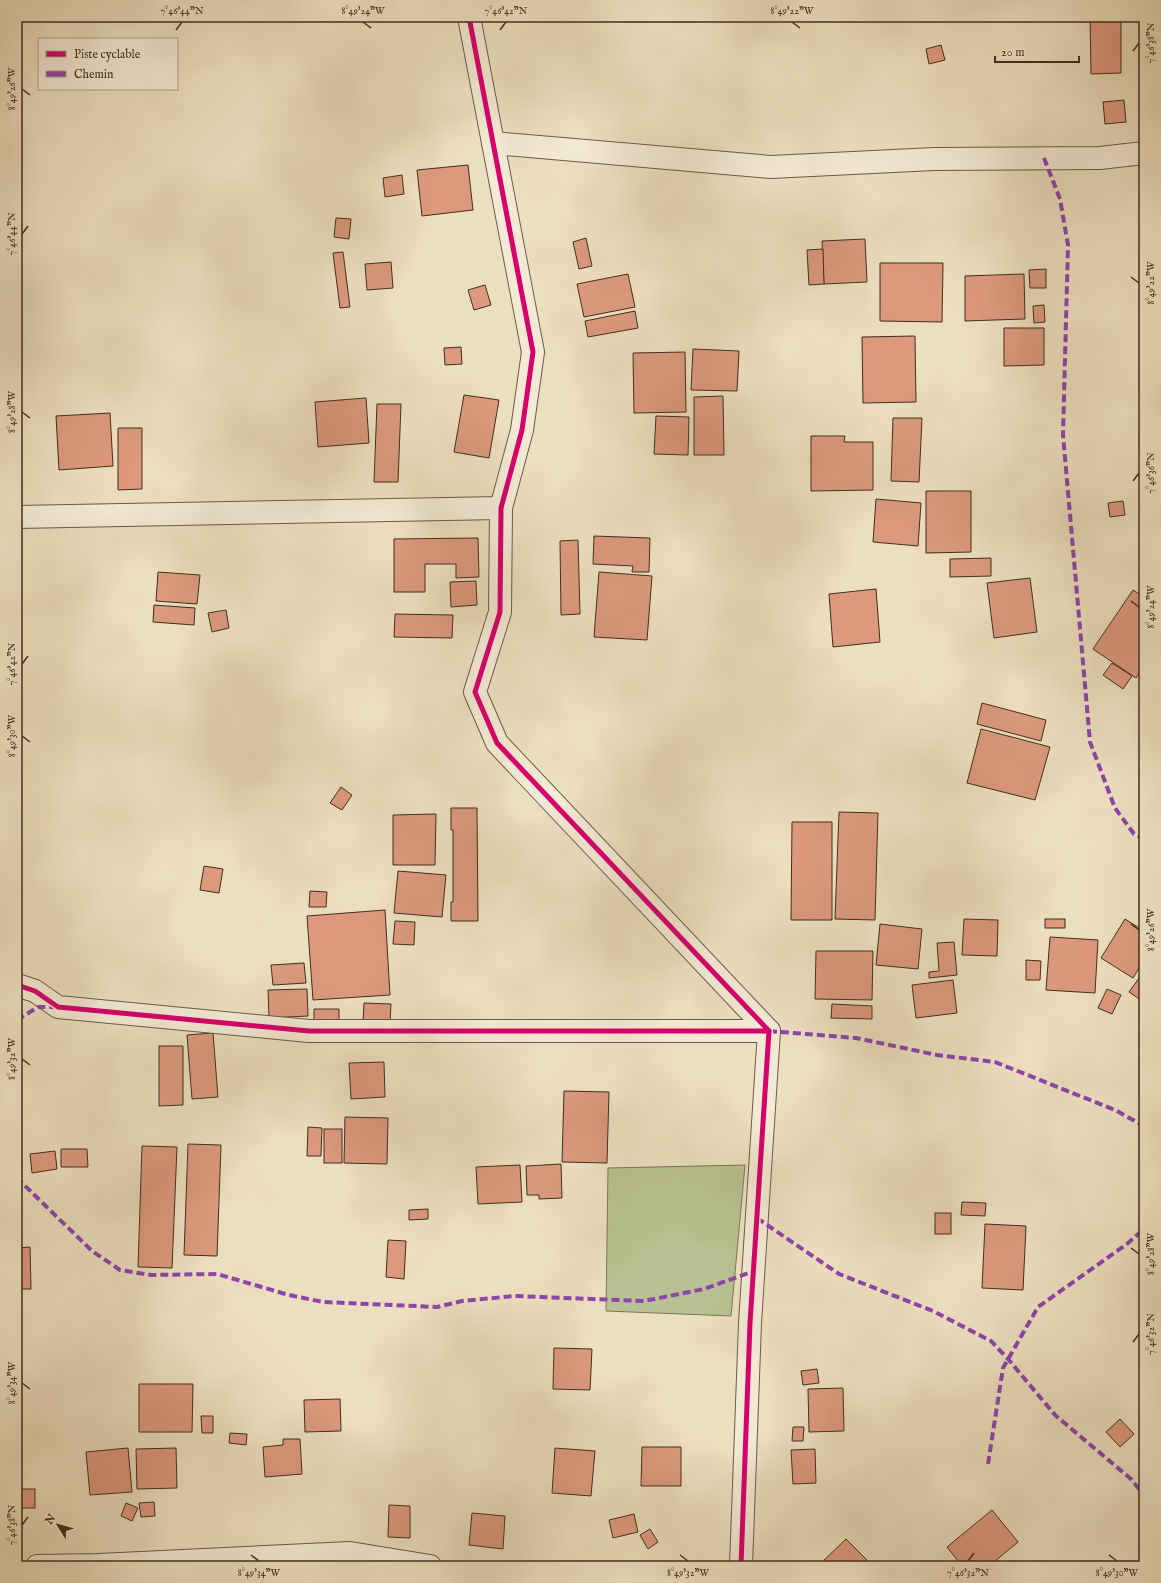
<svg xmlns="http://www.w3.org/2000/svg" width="1161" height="1583" font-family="'IM FELL English',serif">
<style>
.green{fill:#b8c191;stroke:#7c7857}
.building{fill:#dc997e;stroke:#412e1d}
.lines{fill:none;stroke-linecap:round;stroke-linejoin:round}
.minor-casing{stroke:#6c5a46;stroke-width:24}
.minor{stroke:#f3ead5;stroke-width:22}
.quiet{stroke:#8e44ad;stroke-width:4;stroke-dasharray:8 4;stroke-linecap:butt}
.cycleway-casing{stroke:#f3ead5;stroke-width:8}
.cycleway{stroke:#d6006c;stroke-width:5}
.ticks{fill:none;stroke:#412e1d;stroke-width:1.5}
.neatline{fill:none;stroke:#412e1d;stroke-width:1.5}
.ticks-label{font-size:10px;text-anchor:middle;fill:#412e1d}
</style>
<rect width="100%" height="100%" fill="#ecdfbf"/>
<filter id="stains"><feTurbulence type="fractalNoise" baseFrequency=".005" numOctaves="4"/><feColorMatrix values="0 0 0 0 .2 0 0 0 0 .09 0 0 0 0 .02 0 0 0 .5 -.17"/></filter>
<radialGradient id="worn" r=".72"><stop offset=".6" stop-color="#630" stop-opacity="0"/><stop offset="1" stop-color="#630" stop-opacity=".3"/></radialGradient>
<polygon class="green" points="745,1165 731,1316 606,1311 608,1168"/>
<g class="building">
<polygon points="1090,17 1121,17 1121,73 1091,74"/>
<polygon points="1140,36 1144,36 1144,80 1142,80"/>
<polygon points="941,45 945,60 929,64 926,49"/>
<polygon points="1124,100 1126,122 1105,124 1103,102"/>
<polygon points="468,165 473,210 422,216 417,170"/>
<polygon points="402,175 404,194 385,197 383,178"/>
<polygon points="336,218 351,219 349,239 334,237"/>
<polygon points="586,238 592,266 579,269 573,242"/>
<polygon points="865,239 867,282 824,284 822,241"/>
<polygon points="823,249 824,284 809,285 807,250"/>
<polygon points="343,252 350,307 340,308 333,253"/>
<polygon points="391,262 393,288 367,290 365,264"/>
<polygon points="880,263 943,263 942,322 880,321"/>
<polygon points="1046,269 1046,288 1030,288 1029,270"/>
<polygon points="628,274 635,307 584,317 577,284"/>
<polygon points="1024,274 1025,319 965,321 965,276"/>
<polygon points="485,285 491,305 474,310 468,290"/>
<polygon points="1044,305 1045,322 1034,323 1033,306"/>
<polygon points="635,311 638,328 588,337 585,321"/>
<polygon points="1004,328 1044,328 1044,365 1004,366"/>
<polygon points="915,336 916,402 863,403 862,337"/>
<polygon points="461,347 462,364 445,365 444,348"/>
<polygon points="693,349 739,351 737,391 691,390"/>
<polygon points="685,352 686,412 634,413 633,353"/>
<polygon points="464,395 499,400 489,458 454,452"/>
<polygon points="723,396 724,455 694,455 694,397"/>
<polygon points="366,398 369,443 318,447 315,402"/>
<polygon points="377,404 401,404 398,482 374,482"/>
<polygon points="110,413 113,466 59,470 56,416"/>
<rect x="1141" y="413" width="3" height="18"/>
<polygon points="656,416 689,417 688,455 654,454"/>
<polygon points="893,418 922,418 919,482 891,481"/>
<polygon points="118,428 142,428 142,489 118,490"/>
<polygon points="811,436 845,436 844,442 873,442 873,490 811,491"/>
<polygon points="926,491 971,491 971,552 926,553"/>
<polygon points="1144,497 1144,524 1141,524 1140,498"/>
<polygon points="876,499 921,503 918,546 873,542"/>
<polygon points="1123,501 1125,515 1110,517 1108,503"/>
<polygon points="594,536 650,538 649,572 632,572 633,566 593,564"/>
<polygon points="478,538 479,577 456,578 456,564 425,564 425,592 394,592 394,539"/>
<polygon points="578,540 580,614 561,615 560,541"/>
<polygon points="991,558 991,576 950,577 950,559"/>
<polygon points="158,572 200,575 197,604 156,601"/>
<polygon points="599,572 652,576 647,640 594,637"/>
<polygon points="1030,578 1037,632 994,638 987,583"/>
<polygon points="476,581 477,605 451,607 450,582"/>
<polygon points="876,589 880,642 833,647 829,594"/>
<polygon points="1133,590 1144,597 1144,666 1136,678 1093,649"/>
<polygon points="154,605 195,608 194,625 153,622"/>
<polygon points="226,610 229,628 212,632 208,613"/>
<polygon points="395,614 453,615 452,638 394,637"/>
<polygon points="1112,663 1132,676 1123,689 1103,675"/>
<polygon points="982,703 1046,720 1041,741 977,724"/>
<polygon points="981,729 1050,747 1035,800 967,783"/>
<polygon points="341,787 352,795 342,810 330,803"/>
<polygon points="451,808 477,808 478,921 451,921 451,902 453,902 453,830 451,830"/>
<polygon points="839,812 878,813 875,920 835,919"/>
<polygon points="436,814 435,865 393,865 393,815"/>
<polygon points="792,822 832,822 832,920 791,920"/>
<polygon points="204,866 223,869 219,893 200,890"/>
<polygon points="398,871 446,875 442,917 394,913"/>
<polygon points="310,891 327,892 326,907 309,907"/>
<polygon points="385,910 390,995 313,1000 307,916"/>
<polygon points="964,919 998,920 997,956 962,955"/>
<rect x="1045" y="919" width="20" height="9"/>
<polygon points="1125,919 1144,931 1144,960 1133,978 1101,958"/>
<polygon points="395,921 415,922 414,945 393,944"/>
<polygon points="880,924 922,929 918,969 876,965"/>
<polygon points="1050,937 1098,940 1095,993 1046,990"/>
<polygon points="954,942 957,975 929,978 929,972 939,971 937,943"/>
<polygon points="816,951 873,951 872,1000 815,999"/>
<polygon points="1026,960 1041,961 1040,980 1026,980"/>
<polygon points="304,963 306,983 273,985 271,965"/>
<polygon points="1144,971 1144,1002 1129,992"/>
<polygon points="953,980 957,1013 916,1018 912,985"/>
<polygon points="307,989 308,1016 269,1018 268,990"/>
<polygon points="1107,989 1121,995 1112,1014 1098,1008"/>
<polygon points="364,1003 391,1004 390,1023 363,1022"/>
<polygon points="832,1004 872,1006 872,1019 831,1018"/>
<polygon points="314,1009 339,1009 339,1021 314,1022"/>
<polygon points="213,1033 218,1097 192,1099 187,1035"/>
<polygon points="159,1046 183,1046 183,1105 159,1106"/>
<polygon points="384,1062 385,1097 351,1099 349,1063"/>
<polygon points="564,1091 609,1092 607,1163 562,1162"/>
<polygon points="345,1117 388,1118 387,1164 344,1163"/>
<polygon points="308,1127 322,1128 321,1156 307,1156"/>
<rect x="324" y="1129" width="18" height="34"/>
<polygon points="188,1144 221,1145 217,1256 184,1255"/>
<polygon points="142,1146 177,1147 172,1268 138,1267"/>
<polygon points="61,1149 87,1149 88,1167 61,1167"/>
<polygon points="55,1151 57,1169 32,1173 30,1154"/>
<polygon points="561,1164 562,1198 539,1199 539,1195 527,1195 526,1166"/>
<polygon points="520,1165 522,1202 478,1204 476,1167"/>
<polygon points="962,1202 986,1203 985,1216 961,1215"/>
<polygon points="428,1209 428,1219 409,1220 409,1210"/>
<rect x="935" y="1213" width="16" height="21"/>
<polygon points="985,1224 1026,1226 1023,1290 982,1288"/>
<polygon points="388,1240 406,1241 404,1279 386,1277"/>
<polygon points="30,1247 31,1289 17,1289 17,1248"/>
<polygon points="554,1348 592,1349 590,1390 553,1389"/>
<polygon points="817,1369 819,1383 803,1385 801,1371"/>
<polygon points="139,1384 193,1384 192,1432 139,1432"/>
<polygon points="843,1388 844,1431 809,1432 808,1389"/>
<polygon points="340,1399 341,1431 305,1432 304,1400"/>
<polygon points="201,1416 213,1416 213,1433 202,1433"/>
<polygon points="1120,1419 1134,1434 1120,1447 1106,1432"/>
<polygon points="793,1427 804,1427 803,1441 792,1441"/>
<polygon points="230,1433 247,1434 246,1445 229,1443"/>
<polygon points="283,1439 300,1439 302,1474 265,1477 263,1447 283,1445"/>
<polygon points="642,1447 681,1447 681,1486 641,1486"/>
<polygon points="128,1448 132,1492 90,1495 86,1452"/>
<polygon points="176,1448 177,1488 137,1489 136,1449"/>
<polygon points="555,1448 595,1451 591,1496 552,1493"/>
<polygon points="815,1449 816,1483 793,1484 791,1450"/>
<rect x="17" y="1489" width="18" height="19"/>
<polygon points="154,1502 155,1516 141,1517 139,1503"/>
<polygon points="126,1503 138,1508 132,1521 121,1516"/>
<polygon points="389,1505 410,1506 410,1538 388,1537"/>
<polygon points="992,1510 1018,1542 989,1566 962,1566 947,1547"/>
<polygon points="472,1513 505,1516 503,1549 469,1545"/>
<polygon points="634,1514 638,1532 613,1538 609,1520"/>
<polygon points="650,1529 658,1542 648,1549 640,1535"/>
<polygon points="846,1539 872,1565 870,1566 818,1566"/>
</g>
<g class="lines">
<defs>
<g id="minor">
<polyline points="469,17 533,352 522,430 501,508 500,612 475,692 497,743 769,1031 750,1323 741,1566"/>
<polyline points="493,143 771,167 934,159 1100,158 1144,153"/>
<polyline points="17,517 501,508"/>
<polyline points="17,985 35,991 58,1007 309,1031 769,1031"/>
<polyline points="37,1566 99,1565 350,1553 430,1566"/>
</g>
</defs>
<use href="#minor" class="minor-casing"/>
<use href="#minor" class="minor"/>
<g class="quiet">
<polyline points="1044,158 1060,199 1068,245 1063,435 1090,742 1115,808 1134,834 1144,839"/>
<polyline points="17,1020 38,1007 56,1007"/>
<polyline points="769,1031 856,1038 937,1055 995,1062 1115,1110 1144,1126"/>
<polyline points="17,1177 19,1180 92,1251 120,1270 151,1275 217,1274 289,1295 323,1302 437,1307 462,1301 514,1296 644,1301 704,1289 754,1271"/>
<polyline points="757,1218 839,1274 933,1311 991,1341 1008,1359 1055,1415 1131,1479 1144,1495"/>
<polyline points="988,1464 1003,1368 1038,1307 1127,1244 1144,1229"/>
</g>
<defs>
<g id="cycleway">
<polyline points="469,17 533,352 522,430 501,508 500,612 475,692 497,743 769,1031 750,1323 741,1566"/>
<polyline points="17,985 35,991 58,1007 309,1031 769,1031"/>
</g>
</defs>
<use href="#cycleway" class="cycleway-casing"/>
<use href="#cycleway" class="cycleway"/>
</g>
<path class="ticks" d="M 363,22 L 371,28M 792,22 L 800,28M 176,30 L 182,22M 500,30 L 506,22M 1133,51 L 1139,43M 22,89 L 30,95M 22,234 L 28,226M 1131,277 L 1139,283M 22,412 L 30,418M 1133,481 L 1139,473M 1131,601 L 1139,607M 22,664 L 28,656M 22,736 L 30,742M 1131,924 L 1139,930M 22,1059 L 30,1065M 1131,1248 L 1139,1254M 1133,1342 L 1139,1334M 22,1383 L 30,1389M 22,1525 L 28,1517M 251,1555 L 259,1561M 680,1555 L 688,1561M 1109,1555 L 1117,1561M 968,1561 L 974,1553"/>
<rect width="1161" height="1583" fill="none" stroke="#ecdfbf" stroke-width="44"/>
<rect x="38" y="38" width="140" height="52" fill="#f3ead5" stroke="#ac9f8b"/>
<rect x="46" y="51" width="20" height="6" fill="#d6006c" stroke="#ac9f8b"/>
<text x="74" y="58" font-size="12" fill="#412e1d">Piste cyclable</text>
<rect x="46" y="71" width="20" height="6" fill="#8e44ad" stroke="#ac9f8b"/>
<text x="74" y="78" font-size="12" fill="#412e1d">Chemin</text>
<g transform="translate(58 1525) rotate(307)" stroke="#f3ead5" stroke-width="3" paint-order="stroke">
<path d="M0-3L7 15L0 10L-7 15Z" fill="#412e1d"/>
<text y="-6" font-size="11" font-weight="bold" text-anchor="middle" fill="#412e1d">N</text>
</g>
<path d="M995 56v6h84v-6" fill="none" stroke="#412e1d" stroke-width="2"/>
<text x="1001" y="56" font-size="12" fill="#412e1d" stroke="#f3ead5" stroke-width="3" paint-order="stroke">20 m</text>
<rect x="22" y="22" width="1117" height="1539" class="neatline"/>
<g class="ticks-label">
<text x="182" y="14">7°46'44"N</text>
<text x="363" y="14">8°49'24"W</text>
<text x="506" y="14">7°46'42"N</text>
<text x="792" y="14">8°49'22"W</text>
<text transform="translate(1150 43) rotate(-90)" y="4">7°46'38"N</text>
<text transform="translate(11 89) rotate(-90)" y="4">8°49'26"W</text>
<text transform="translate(11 234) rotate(-90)" y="4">7°46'44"N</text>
<text transform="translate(1150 283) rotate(-90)" y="4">8°49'22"W</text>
<text transform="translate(11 412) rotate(-90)" y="4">8°49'28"W</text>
<text transform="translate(1150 473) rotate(-90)" y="4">7°46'36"N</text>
<text transform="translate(1150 607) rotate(-90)" y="4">8°49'24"W</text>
<text transform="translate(11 664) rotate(-90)" y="4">7°46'42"N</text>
<text transform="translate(11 736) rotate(-90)" y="4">8°49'30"W</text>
<text transform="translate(1150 930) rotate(-90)" y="4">8°49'26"W</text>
<text transform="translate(11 1059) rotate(-90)" y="4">8°49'32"W</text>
<text transform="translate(1150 1254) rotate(-90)" y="4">8°49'28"W</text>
<text transform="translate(1150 1334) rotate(-90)" y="4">7°46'32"N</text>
<text transform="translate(11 1383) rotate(-90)" y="4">8°49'34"W</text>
<text transform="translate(11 1525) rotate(-90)" y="4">7°46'38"N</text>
<text x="259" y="1576">8°49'34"W</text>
<text x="688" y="1576">8°49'32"W</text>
<text x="968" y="1576">7°46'32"N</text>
<text x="1117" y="1576">8°49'30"W</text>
</g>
<rect width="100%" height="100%" filter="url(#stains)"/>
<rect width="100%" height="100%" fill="url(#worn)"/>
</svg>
